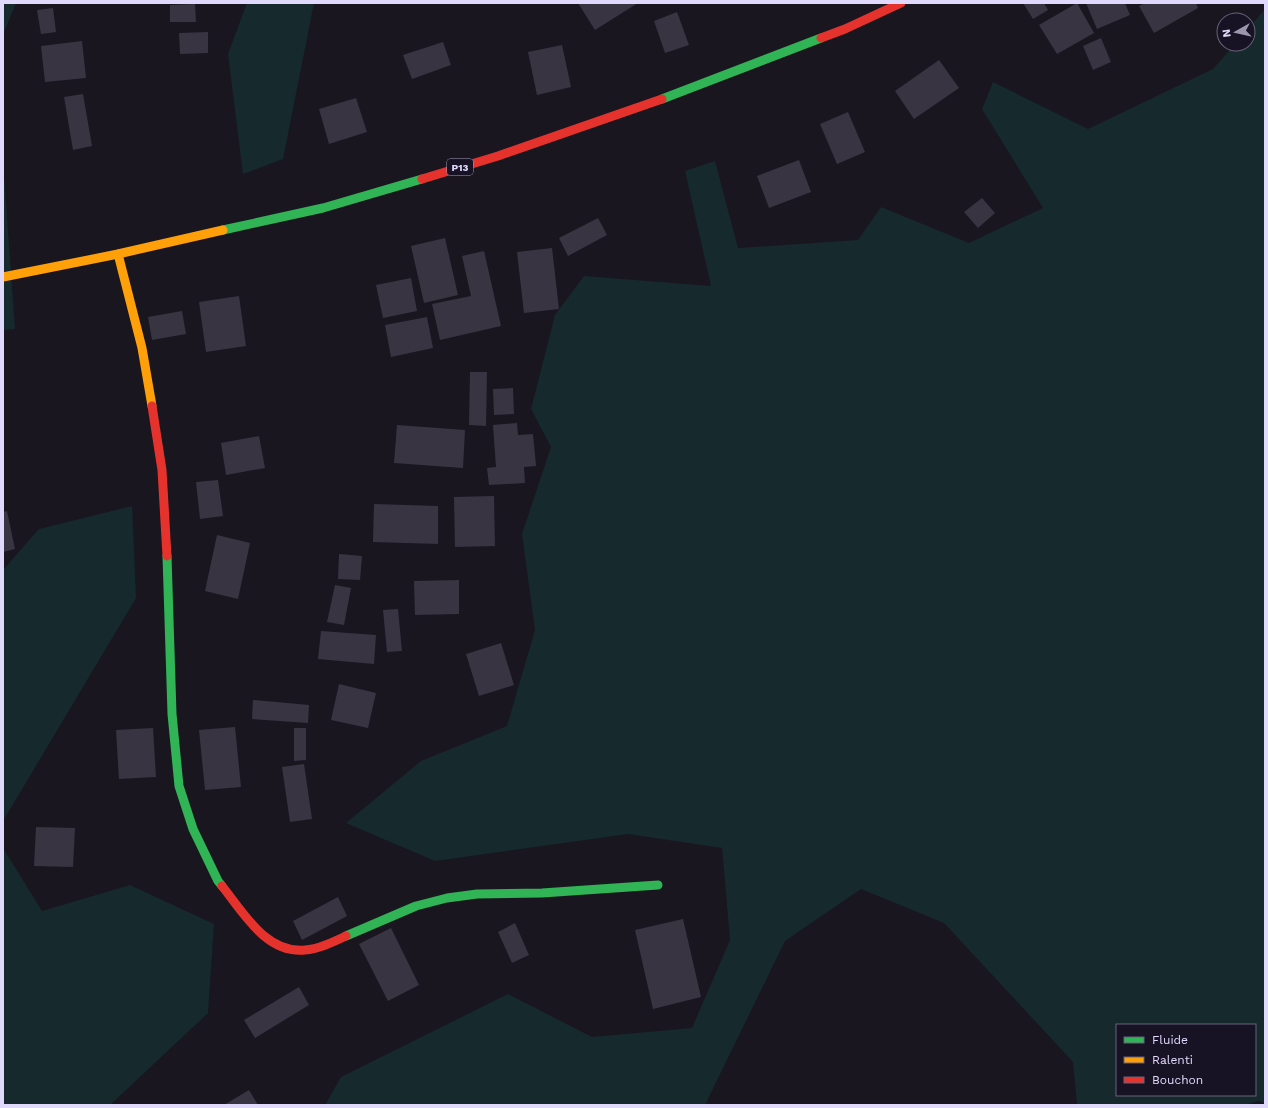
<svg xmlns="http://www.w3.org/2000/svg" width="1268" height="1108" font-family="'Work Sans',sans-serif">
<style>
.green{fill:#16292c;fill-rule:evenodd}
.building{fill:#383442}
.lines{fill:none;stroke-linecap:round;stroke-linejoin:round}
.fast{stroke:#30b455;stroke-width:9}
.slow{stroke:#ff9f0a;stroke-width:9}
.jam{stroke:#e5322d;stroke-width:9}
.labels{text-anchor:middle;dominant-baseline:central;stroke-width:3.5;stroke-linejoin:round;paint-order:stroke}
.shield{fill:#171224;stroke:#a49dba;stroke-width:1}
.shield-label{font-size:10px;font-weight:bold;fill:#e1d9fb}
</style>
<rect width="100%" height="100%" fill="#191620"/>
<g class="green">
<polygon points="3,3 16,3 3,35"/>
<polygon points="247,3 314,3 283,159 243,174 228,54"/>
<path d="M 1265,9 L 1265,1103 L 1258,1101 L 1245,1105 L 1077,1105 L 1073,1062 L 944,923 L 861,889 L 785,941 L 705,1105 L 325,1105 L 341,1077 L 508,994 L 592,1037 L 692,1028 L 730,940 L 722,848 L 628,834 L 435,861 L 346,823 L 421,761 L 507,726 L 535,630 L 522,534 L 551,447 L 531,409 L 555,315 L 584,276 L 711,286 L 685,171 L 715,161 L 738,248 L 858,240 L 881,207 L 969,243 L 1043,208 L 982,109 L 993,82 L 1088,129 L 1213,69 L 1235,44 L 1248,44 L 1248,29 ZM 1117,1025 L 1255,1025 L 1255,1095 L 1117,1095 Z"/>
<polygon points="3,161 15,329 3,330"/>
<polygon points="132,506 136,598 3,821 3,570 39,529"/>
<polygon points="3,848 42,911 130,885 214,924 208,1013 110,1105 3,1105"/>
</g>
<g class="building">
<polygon points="578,3 638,3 595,30"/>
<polygon points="1023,3 1044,3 1048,10 1033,19"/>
<polygon points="1077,3 1094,33 1057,54 1039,25"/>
<polygon points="1086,3 1125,3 1130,15 1097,29"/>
<polygon points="1145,3 1196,3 1198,8 1154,33 1139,6"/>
<polygon points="195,4 196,22 170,22 170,5"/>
<polygon points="53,8 56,32 41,34 37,10"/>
<polygon points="677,12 689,45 665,53 654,21"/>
<polygon points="208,32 208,53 180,54 179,33"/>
<polygon points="1101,38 1111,62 1093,70 1083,46"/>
<polygon points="82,41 86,78 45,82 41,46"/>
<polygon points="443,42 451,65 412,79 403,55"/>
<polygon points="562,45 571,87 537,95 528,52"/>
<polygon points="939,60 959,88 914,119 895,91"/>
<polygon points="83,94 92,146 73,150 64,97"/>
<polygon points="356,98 367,132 329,144 319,109"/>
<polygon points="848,112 865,152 837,164 820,124"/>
<polygon points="799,160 811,192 769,208 757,176"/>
<polygon points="982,198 995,213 978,228 964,212"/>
<polygon points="598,218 607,235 568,256 559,238"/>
<polygon points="445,238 458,295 424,303 411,246"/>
<polygon points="552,248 559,309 524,313 517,252"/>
<polygon points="484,251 501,326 440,340 432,304 471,296 462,256"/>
<polygon points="411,278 417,311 383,318 376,285"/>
<polygon points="239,296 246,346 206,352 199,302"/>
<polygon points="182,311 186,334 152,340 148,317"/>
<polygon points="427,317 433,348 391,357 385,325"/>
<polygon points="470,372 487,372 486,426 469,425"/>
<polygon points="513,388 514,414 494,415 493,389"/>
<polygon points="517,423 518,435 533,434 536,466 524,467 525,483 489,485 487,468 496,467 493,425"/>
<polygon points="397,425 465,430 463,468 394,463"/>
<polygon points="259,436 265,468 226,475 221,443"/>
<polygon points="218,480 223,516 200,519 196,482"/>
<polygon points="494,496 495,546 455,547 454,497"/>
<polygon points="374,504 438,506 438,544 373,542"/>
<polygon points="7,511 15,549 3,552 3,512"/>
<polygon points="217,535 250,543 238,599 205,591"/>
<polygon points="339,554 362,556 360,580 338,579"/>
<polygon points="459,580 459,614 415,615 414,581"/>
<polygon points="335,585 351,588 344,625 327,622"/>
<polygon points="398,609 402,651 387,652 383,610"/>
<polygon points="321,631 376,635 374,664 318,659"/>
<polygon points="501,643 514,685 479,696 466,654"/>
<polygon points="339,684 376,693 368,728 331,720"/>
<polygon points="253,700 309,705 308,723 252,719"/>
<polygon points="235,727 241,787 205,790 199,730"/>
<polygon points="153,728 156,777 119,779 116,730"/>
<polygon points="294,728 306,728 306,760 294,761"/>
<polygon points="304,764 312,819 290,822 282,767"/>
<polygon points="36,827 75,828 73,867 34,866"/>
<polygon points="338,897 347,916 302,940 293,921"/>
<polygon points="683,919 701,997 653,1009 635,930"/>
<polygon points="515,923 529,955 512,963 498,932"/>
<polygon points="391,928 419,985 388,1001 359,944"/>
<polygon points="299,987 309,1005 255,1038 244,1020"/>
<polygon points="249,1090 258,1105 224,1105"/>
</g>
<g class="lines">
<g class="fast">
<polyline points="662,99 821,38"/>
<polyline points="223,230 323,208 422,179"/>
<polyline points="167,556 172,714 179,786 193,829 218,881 222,886"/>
<polyline points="346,936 416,906 447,898 477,894 542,893 658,885"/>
</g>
<g class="slow">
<polyline points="118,254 142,348 152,406"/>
<polyline points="3,277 118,254 223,230"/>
</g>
<g class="jam">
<polyline points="821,38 845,29 901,3"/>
<polyline points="422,179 498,156 662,99"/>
<polyline points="152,406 162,470 167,556"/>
<path d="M 222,886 C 243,912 266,954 305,950 C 319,949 333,942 346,936"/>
</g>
</g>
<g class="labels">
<rect class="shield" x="447" y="159" width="26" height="16" rx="3"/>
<g class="shield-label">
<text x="460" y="167">P13</text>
</g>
</g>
<rect width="1268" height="1108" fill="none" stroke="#e1d9fb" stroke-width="8"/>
<rect x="1116" y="1024" width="140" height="72" fill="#171224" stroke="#68627a"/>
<rect x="1124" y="1037" width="20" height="6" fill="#30b455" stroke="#68627a"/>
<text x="1152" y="1044" font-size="12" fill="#e1d9fb">Fluide</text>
<rect x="1124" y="1057" width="20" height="6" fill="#ff9f0a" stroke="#68627a"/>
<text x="1152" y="1064" font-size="12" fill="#e1d9fb">Ralenti</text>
<rect x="1124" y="1077" width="20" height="6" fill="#e5322d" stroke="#68627a"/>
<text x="1152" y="1084" font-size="12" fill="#e1d9fb">Bouchon</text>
<g transform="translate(1236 32) rotate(262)"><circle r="19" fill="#171224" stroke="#68627a"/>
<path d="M0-3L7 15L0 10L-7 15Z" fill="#9b95ae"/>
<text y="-6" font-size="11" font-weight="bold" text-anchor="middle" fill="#e1d9fb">N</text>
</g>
</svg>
